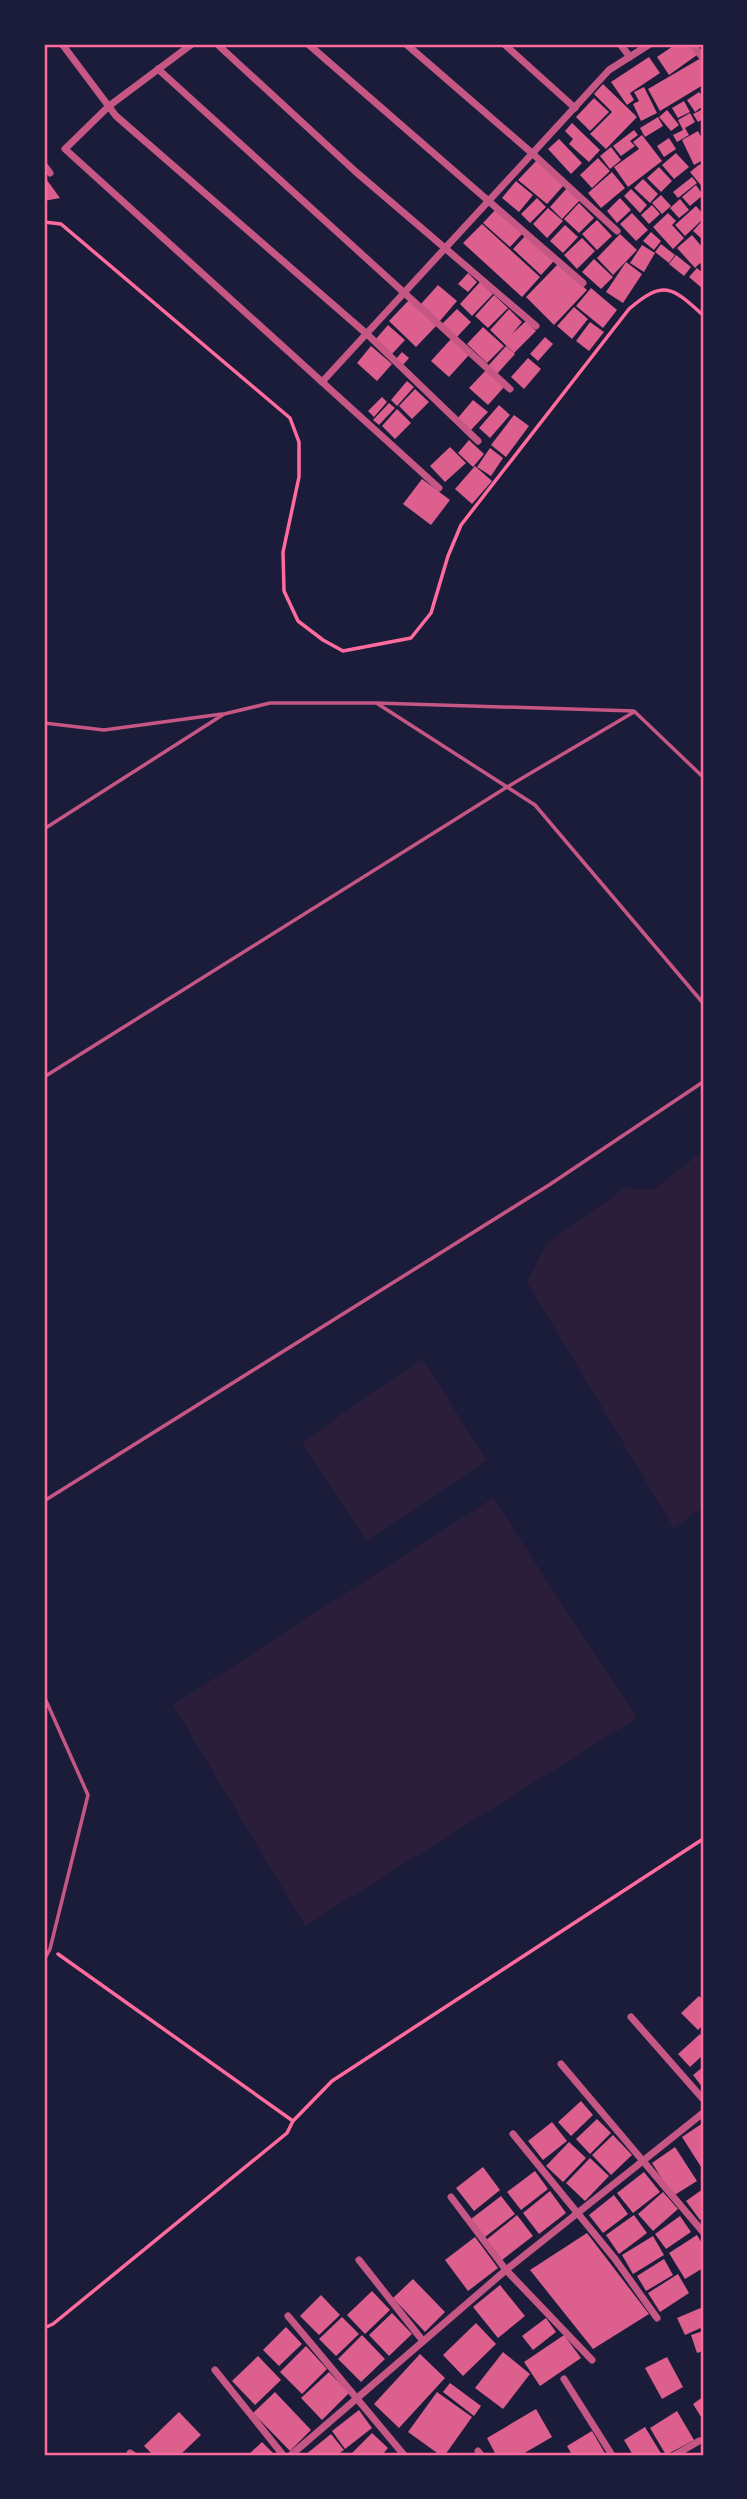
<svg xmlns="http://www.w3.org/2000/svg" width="747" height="2499" font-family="'Nunito Sans',sans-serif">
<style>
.green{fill:#2a1e3b}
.building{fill:#dd5f8e}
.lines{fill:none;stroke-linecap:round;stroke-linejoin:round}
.path{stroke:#ff6b9d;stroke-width:3.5}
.service{stroke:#c65784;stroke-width:3.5}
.minor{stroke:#c65784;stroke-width:7}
.neatline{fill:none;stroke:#ff6b9d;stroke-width:2.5}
</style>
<rect width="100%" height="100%" fill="#1b1b3a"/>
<g class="green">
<polygon points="703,1151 703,1507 674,1528 527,1282 546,1244 625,1188 653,1190"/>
<polygon points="422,1359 487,1460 367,1541 302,1442"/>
<polygon points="493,1498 637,1718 305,1926 173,1705"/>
</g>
<g class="building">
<polygon points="676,44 689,44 697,55 669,75 657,57"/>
<polygon points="649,57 660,73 630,93 634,100 627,105 611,82"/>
<polygon points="701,58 703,62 703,85 660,111 648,89"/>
<polygon points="603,84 637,117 606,149 590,134 612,112 594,94"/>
<polygon points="644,87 657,113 641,121 633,104 639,101 634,92"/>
<polygon points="699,92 703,97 703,106 695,112 687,100"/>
<polygon points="594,98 609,112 590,131 576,117"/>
<polygon points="684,101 690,112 678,118 672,108"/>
<polygon points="703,109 703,119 698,122 693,114"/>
<polygon points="667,110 679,125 671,131 659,117"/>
<polygon points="690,113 695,122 685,128 689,135 677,142 673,135 683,130 678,120"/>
<polygon points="658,117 663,126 645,137 640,128"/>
<polygon points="572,123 600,150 589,162 569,144 573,139 565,131"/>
<polygon points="634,130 638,135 630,141 635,146 621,156 613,146"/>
<polygon points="698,131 703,141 703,160 694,165 682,140"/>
<polygon points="642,135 662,161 628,187 614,167 639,149 633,142"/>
<polygon points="669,138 676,149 664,157 657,146"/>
<polygon points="559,139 582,163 571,174 548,149"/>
<polygon points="611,147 621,160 610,169 600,156"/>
<polygon points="676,153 689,167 674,179 662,165"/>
<polygon points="598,158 610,171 592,188 580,175"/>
<polygon points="537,160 564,185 547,204 518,180"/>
<polygon points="700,164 703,168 703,188 690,172"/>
<polygon points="659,167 672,181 661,192 647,178"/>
<polygon points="612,172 625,188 601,208 588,193"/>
<polygon points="44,176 60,198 44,201"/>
<polygon points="692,177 697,183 678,198 673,192"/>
<polygon points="643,179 658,194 650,203 634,188"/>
<polygon points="516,181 533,195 519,212 502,198"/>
<polygon points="696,185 703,195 690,206 682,197"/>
<polygon points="567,188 580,200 562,219 550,207"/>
<polygon points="631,189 647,205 640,213 624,196"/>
<polygon points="661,195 671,206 662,214 652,203"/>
<polygon points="537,198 546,207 530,223 521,214"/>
<polygon points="620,198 631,210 617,223 607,211"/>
<polygon points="680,199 689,210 679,218 670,208"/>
<polygon points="579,203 594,218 579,233 564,219"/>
<polygon points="652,205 660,214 649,224 641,215"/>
<polygon points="696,206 703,214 703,219 685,236 675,225"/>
<polygon points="548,208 563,221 547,238 533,224"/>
<polygon points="496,209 523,233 510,247 483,223"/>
<polygon points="632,213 648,230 636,241 620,224"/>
<polygon points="668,213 676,221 672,225 684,238 673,249 653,227"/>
<polygon points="597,220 612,236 597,250 582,234"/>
<polygon points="703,220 703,240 693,231"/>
<polygon points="482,224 540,277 522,297 463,243"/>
<polygon points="565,225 578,237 563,253 550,241"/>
<polygon points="651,232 661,241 654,250 643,241"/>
<polygon points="620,234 637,250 613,275 597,258"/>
<polygon points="526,235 554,261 541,275 513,249"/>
<polygon points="692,235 703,248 703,268 700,263 695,268 677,248"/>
<polygon points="582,238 595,251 577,269 564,255"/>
<polygon points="661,244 675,255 669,263 655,252"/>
<polygon points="642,245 655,253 644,272 630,263"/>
<polygon points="676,255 691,267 684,276 669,264"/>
<polygon points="594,259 613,277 601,289 582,272"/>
<polygon points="626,262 642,274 623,303 606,292"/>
<polygon points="559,263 587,290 554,325 526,297"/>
<polygon points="697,268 703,273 703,289 689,277"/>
<polygon points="468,273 477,282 468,292 458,284"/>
<polygon points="480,282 493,294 472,316 460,304"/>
<polygon points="438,285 457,301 439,322 420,305"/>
<polygon points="591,288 617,310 603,328 576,306"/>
<polygon points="494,295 508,308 488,328 475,316"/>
<polygon points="409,300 437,325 416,347 389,321"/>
<polygon points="574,307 588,319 572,339 557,326"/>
<polygon points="457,309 471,322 456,338 442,324"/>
<polygon points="509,309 522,322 512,334 526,321 536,331 514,353 490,330"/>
<polygon points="590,322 604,332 589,351 576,341"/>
<polygon points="388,325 405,340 391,355 375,340"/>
<polygon points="483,327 504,346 487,363 467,344"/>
<polygon points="545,337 553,344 538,361 530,354"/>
<polygon points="451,339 469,355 449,377 431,361"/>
<polygon points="371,346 392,364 377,381 357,363"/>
<polygon points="506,346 515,354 497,374 488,366"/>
<polygon points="402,352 409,358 402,366 395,360"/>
<polygon points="528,358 541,369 524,389 511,377"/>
<polygon points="487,369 505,386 488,405 469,388"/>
<polygon points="407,381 414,387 397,406 391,400"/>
<polygon points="415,389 429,402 412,419 399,406"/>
<polygon points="382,397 387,402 374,417 368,411"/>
<polygon points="473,400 488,412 470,431 457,419"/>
<polygon points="389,403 395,408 379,425 373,420"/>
<polygon points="499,405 510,415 490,438 479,428"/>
<polygon points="397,409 411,423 395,439 382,426"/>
<polygon points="514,415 529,426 506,457 491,445"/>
<polygon points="469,440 484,454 473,467 458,453"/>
<polygon points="450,447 466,463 445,482 430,466"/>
<polygon points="490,448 503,458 491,476 477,467"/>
<polygon points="475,466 492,481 472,504 455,489"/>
<polygon points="422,479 450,500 431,525 403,504"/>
<polygon points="699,1996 703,2000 703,2025 698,2030 681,2013"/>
<polygon points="700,2034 703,2038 703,2055 690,2067 678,2054"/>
<polygon points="703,2067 703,2088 693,2075"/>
<polygon points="581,2101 593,2115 571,2136 558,2122"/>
<polygon points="597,2119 611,2133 590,2154 576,2139"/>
<polygon points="552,2122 567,2141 543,2160 528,2141"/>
<polygon points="703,2123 703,2170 682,2137"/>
<polygon points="613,2135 632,2155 611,2175 592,2155"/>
<polygon points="569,2142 586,2158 563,2182 546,2166"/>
<polygon points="675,2147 697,2181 673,2196 652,2163"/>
<polygon points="590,2158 609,2176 585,2201 566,2183"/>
<polygon points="483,2167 500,2190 474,2211 456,2188"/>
<polygon points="535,2171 548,2189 521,2210 507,2192"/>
<polygon points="644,2172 660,2192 633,2213 617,2193"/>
<polygon points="703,2189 703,2218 700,2220 686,2201"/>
<polygon points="550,2191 566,2213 539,2234 523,2213"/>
<polygon points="663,2192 678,2209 653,2231 638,2214"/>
<polygon points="614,2195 628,2214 603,2233 589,2215"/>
<polygon points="501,2196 515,2214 485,2237 471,2219"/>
<polygon points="517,2215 533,2236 502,2260 486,2240"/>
<polygon points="634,2215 647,2233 619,2254 606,2235"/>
<polygon points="680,2216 691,2232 666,2249 655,2234"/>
<polygon points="587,2233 649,2314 593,2349 530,2270"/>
<polygon points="697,2235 703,2245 703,2268 685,2279 669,2253"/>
<polygon points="653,2236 664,2255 633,2274 622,2255"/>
<polygon points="475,2237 498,2268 468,2291 445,2260"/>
<polygon points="664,2259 673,2275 646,2291 637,2276"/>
<polygon points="678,2274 689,2293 660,2312 648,2293"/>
<polygon points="413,2279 445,2312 425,2332 393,2298"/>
<polygon points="500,2285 525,2316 498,2338 473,2307"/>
<polygon points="372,2291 390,2310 365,2334 347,2315"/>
<polygon points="321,2295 340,2315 319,2335 300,2316"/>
<polygon points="703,2307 703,2327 685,2335 677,2318"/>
<polygon points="392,2313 412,2334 389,2356 369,2335"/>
<polygon points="342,2317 359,2334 336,2356 319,2339"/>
<polygon points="546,2318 556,2332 533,2350 522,2336"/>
<polygon points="476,2323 496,2344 463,2376 443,2355"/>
<polygon points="286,2327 302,2344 279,2366 263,2350"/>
<polygon points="703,2331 703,2351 697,2353 691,2335"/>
<polygon points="362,2335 385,2359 361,2382 338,2359"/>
<polygon points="564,2335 581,2358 540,2386 524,2362"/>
<polygon points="306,2346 327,2369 302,2394 280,2372"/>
<polygon points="503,2352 530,2374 503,2409 475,2388"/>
<polygon points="420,2354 445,2378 399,2428 374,2404"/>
<polygon points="258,2356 281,2380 255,2405 232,2381"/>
<polygon points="667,2357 683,2387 662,2399 645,2368"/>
<polygon points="329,2372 349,2393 322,2420 301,2398"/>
<polygon points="450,2383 481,2406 474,2416 443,2392"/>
<polygon points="275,2392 311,2430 290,2451 253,2413"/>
<polygon points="437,2392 472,2417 445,2455 440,2455 408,2432"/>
<polygon points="703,2397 703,2420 693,2404"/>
<polygon points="536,2409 552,2437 521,2455 496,2455 487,2438"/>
<polygon points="359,2410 372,2428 345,2449 332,2431"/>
<polygon points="677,2411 694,2440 666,2455 650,2428"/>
<polygon points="179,2412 201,2435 180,2455 153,2455 144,2446"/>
<polygon points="645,2427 662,2455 633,2455 624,2440"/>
<polygon points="592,2431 606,2455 572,2455 567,2446"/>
<polygon points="372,2433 388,2448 382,2455 350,2455"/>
<polygon points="331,2434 344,2450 337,2455 305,2455"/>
<polygon points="262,2442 275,2455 248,2455"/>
</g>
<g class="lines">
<g class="path">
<path d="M 44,222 L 61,224 L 290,418 L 299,442 L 299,477 L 283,552 L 284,591 L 298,621 L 323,640 L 343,651 L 411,638 L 431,613 L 448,556 L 461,525 L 629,309 C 664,279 672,287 703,315"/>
<polyline points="58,1954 293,2121"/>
<polyline points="44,2328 53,2324 287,2133 293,2121 332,2081 703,1839"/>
</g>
<g class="service">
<polyline points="378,704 535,805 703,1003"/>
<polyline points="44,723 104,730 222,714"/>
<polyline points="44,829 224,714 270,703 376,703 634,711 703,777"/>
<polyline points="44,1077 507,787 634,712"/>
<polyline points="44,1501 549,1185 703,1082"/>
<polyline points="44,1696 88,1795 50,1949 44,1960"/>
</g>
<g class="minor">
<polyline points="62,44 116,116 368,335 478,441"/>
<polyline points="192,44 109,106 65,149 439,488"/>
<polyline points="217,44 356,172 536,326"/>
<polyline points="308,44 583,283"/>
<polyline points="406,44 533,154 617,231"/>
<polyline points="504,44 575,108"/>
<polyline points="620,44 630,57"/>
<polyline points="692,44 703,58"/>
<polyline points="158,69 510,389"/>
<polyline points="44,165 50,173"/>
<polyline points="322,382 609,70 650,44"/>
<polyline points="631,2017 703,2099"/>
<polyline points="561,2064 703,2232"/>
<polyline points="513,2134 615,2259 657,2318"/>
<polyline points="451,2197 506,2270 592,2360"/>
<polyline points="359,2260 423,2341"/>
<polyline points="288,2316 404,2455"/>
<polyline points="215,2370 283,2455"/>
<polyline points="564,2379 612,2455"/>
<polyline points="478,2451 481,2455"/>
<polyline points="130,2453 133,2455"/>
<polyline points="291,2455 506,2270 703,2113"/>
<polyline points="675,2455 699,2441"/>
</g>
</g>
<rect width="747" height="2499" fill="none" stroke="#1b1b3a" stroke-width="91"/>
<rect x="46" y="46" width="656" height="2408" class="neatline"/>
</svg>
